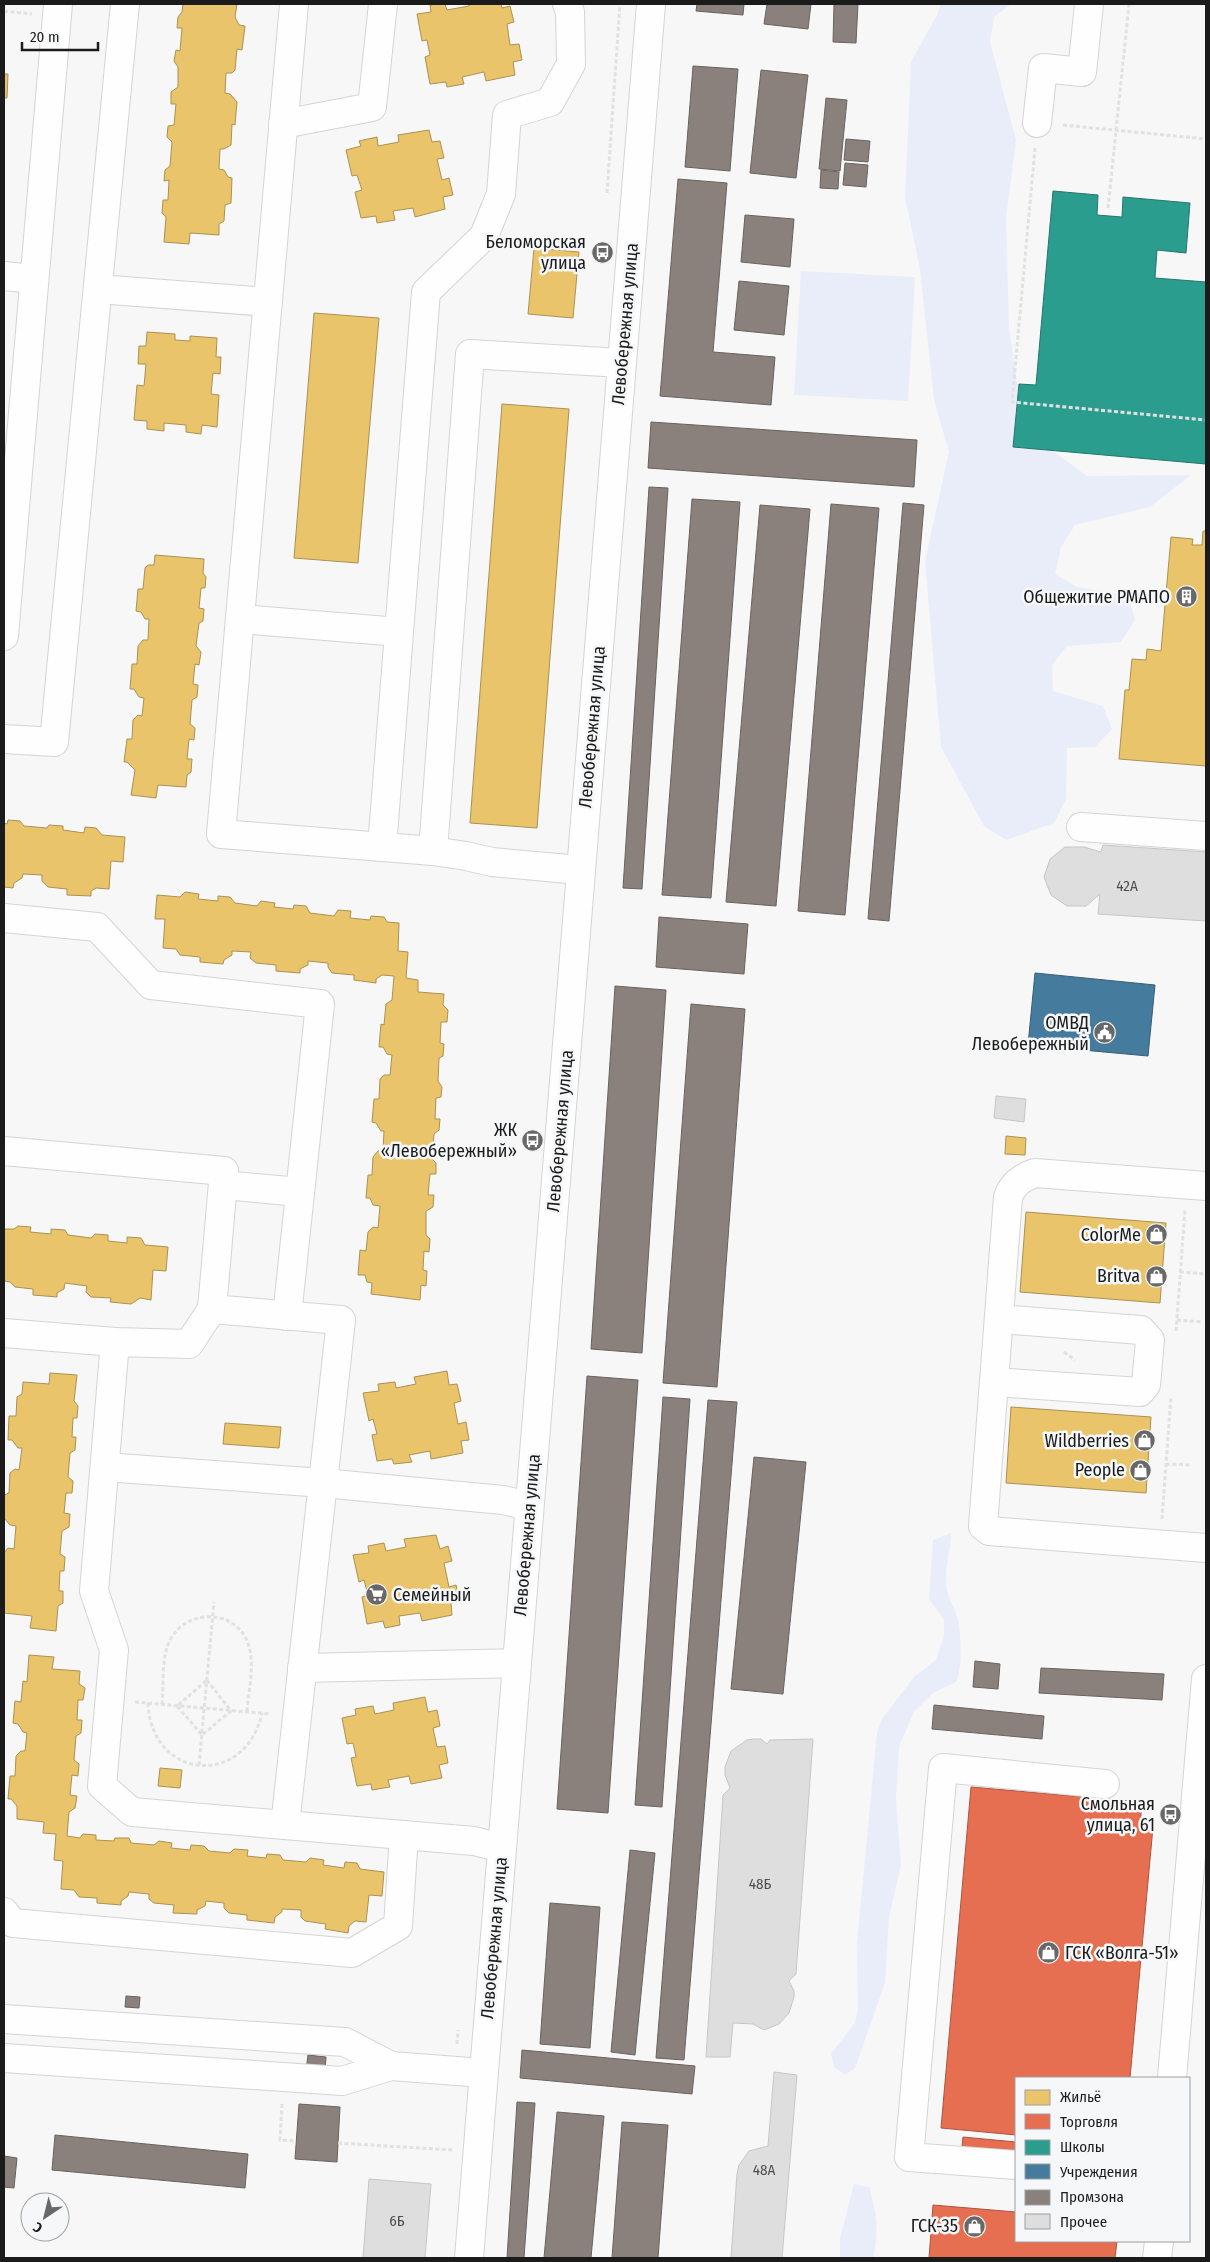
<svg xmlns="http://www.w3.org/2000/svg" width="1210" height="2262" font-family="'Fira Sans Condensed',sans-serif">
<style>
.green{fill:#e9edfa}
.homes{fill:#e9c46a;stroke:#ab9153}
.shops{fill:#e76f51;stroke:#aa5641}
.schools{fill:#2a9d8f;stroke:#26766c}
.public{fill:#457b9d;stroke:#385e76}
.industry{fill:#8a817c;stroke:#69625f}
.building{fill:#dedede;stroke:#c7c7c7}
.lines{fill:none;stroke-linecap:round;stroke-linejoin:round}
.minor-casing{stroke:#d4d4d4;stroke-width:30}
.path{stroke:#e0e1e1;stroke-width:3;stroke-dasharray:4 2.5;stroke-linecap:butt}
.minor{stroke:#fefefe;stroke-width:28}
.labels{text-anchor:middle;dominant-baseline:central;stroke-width:5;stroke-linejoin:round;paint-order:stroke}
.number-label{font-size:15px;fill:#4e4e4e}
.poi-label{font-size:18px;fill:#1b1b1c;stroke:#f6f7f8;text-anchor:end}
.street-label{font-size:18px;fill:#1b1b1c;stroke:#f6f7f8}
</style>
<rect width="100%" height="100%" fill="#f7f7f7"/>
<g class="green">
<polygon points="941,4 1011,4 994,17 990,42 1016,140 1006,218 1009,328 1024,430 1087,476 1191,475 1150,507 1075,525 1061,547 1055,574 1077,587 1128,595 1135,620 1121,642 1067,646 1052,665 1053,691 1103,706 1112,729 1095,747 1067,748 1066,799 1054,823 1006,840 984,826 941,747 925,561 949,452 934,400 920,269 905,197 911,62 937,15"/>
<polygon points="801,271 915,277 908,401 794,395"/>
<path d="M 951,1533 C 951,1552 943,1571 947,1591 C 949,1601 956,1610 958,1620 C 961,1638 963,1666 956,1682 L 933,1693 L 914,1712 L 899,1746 L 896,1800 L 901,1865 L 889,1917 L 885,1983 L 855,2068 L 845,2075 L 834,2067 L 831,2054 L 855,2023 L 858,2010 L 857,1943 L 877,1733 L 882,1719 L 915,1676 L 936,1660 L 944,1635 L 944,1620 L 929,1599 L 933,1540 Z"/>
<path d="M 854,2184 L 869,2187 C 877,2214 879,2231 873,2258 L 840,2258 L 840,2238 Z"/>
</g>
<g class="homes">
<polygon points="183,4 237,4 235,17 239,25 245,26 242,50 237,49 235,70 232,73 226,73 225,93 230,94 237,102 235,125 232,124 231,145 224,149 220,149 219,169 224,170 228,177 232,178 231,203 225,205 224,221 219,224 219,235 190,233 189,244 164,242 166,217 162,213 163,200 168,200 169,180 164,181 165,170 170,166 172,142 167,137 168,126 174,125 176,104 171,104 171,92 178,87 178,67 174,61 176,50 180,51 182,28 177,28 178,17 182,12"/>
<polygon points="437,4 445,4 447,10 469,6 469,4 501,4 502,8 510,6 514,22 507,24 510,45 519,44 522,60 513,62 515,75 486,81 484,72 462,77 464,84 447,87 446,82 430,84 425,57 430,55 427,40 422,41 417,14 431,12 430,5"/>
<polygon points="4,74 8,74 7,98 4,98"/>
<polygon points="429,130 432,142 440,141 444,158 437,159 442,180 449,178 453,195 443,197 445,209 415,217 413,208 393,211 395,220 377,223 376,216 361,218 355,192 362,190 357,175 352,176 346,150 361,146 359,141 377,137 378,146 399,142 398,135"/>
<polygon points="534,248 579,252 573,318 528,314"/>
<polygon points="314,313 379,318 358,563 294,558"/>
<polygon points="147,332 175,334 175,340 190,341 190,336 217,338 216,357 221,357 220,374 213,373 211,394 219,395 217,427 202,425 201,434 186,432 186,425 164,423 164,431 147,429 147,421 134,420 137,385 144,386 146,364 138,364 139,346 146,346"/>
<polygon points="502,404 569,409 537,828 470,823"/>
<polygon points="1203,531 1206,531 1206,766 1119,759 1125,690 1129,690 1132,659 1146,660 1147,649 1161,651 1171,537 1193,539 1192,545 1202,545"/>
<polygon points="155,555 204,559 203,573 206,577 205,588 201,588 199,608 204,609 203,621 199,623 196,646 201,652 199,665 195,664 193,684 198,685 197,697 192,700 190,724 195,728 194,740 189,739 187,759 192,759 191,772 187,775 186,787 158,785 156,798 131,795 135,770 127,762 124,762 127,739 132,739 133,720 138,715 142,716 144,698 139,697 134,689 130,689 132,664 137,664 138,646 143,640 148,640 149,619 145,619 141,612 136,611 138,589 143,589 145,568 148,565 154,565"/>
<polygon points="8,820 20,821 24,826 47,828 49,825 63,826 63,830 84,833 85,827 96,828 102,835 125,837 123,862 111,861 109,889 96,888 91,891 91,896 67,895 67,889 48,887 42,881 42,875 23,874 22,878 14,883 13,888 4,887 4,823 7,824"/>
<polygon points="185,892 199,894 198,899 218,901 218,896 230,897 235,903 257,906 261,901 275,903 274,907 293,909 294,905 306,906 310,913 334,916 338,910 351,911 350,918 370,920 371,916 384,917 387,922 399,923 398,951 408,952 406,978 418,980 418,992 444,994 443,1005 448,1010 447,1022 441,1022 440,1043 444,1044 443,1056 439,1058 438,1081 442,1087 441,1097 436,1098 435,1119 440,1119 439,1130 434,1134 432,1159 436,1163 436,1174 430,1174 428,1195 434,1195 433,1207 426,1211 426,1235 430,1239 429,1252 424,1251 423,1270 427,1271 426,1286 421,1285 420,1300 371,1294 372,1283 367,1282 365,1275 358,1275 360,1250 366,1251 368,1232 373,1227 378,1228 380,1206 373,1205 370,1198 366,1198 368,1175 372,1175 373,1157 378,1151 383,1151 384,1131 381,1131 376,1123 372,1122 374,1099 379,1099 380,1079 384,1075 390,1075 392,1055 387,1054 383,1047 379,1047 381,1024 384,1025 386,1004 392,1000 394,976 382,975 376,979 376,983 354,980 354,975 332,973 328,967 328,963 308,961 308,965 300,969 300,973 276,971 276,965 256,963 250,958 251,952 232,951 232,955 224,960 223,964 200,962 200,957 180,955 176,949 163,948 165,919 155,919 157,895 180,897"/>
<polygon points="1006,1136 1026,1138 1025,1155 1005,1154"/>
<polygon points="1026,1212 1166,1223 1160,1303 1020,1292"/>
<polygon points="18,1226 31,1227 30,1232 51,1234 51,1229 65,1230 68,1235 91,1238 95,1234 108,1235 108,1241 127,1243 127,1237 141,1238 145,1245 168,1247 166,1271 153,1270 151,1300 140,1298 131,1304 110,1302 111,1298 91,1297 86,1292 87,1286 65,1283 64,1289 57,1293 57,1297 33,1295 33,1289 15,1287 10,1282 4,1281 4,1229 14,1229"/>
<polygon points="447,1371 449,1385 457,1384 461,1401 454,1403 458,1424 466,1422 469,1440 461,1441 463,1453 431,1459 430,1451 409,1455 412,1462 394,1464 392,1459 377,1461 372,1435 377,1434 373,1419 369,1421 363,1393 379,1391 378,1384 395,1382 396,1388 416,1384 414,1377"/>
<polygon points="50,1373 77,1375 74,1401 78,1406 77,1418 73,1418 72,1437 76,1437 75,1450 70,1453 68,1477 73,1481 72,1493 66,1493 64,1513 70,1514 69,1527 62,1531 60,1554 65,1557 64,1571 60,1571 59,1591 63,1591 63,1603 58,1606 56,1631 30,1628 32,1616 4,1613 4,1553 8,1548 14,1549 16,1526 10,1525 4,1518 4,1495 9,1493 10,1473 15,1469 19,1470 22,1448 18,1448 12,1440 8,1440 9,1416 16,1416 17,1397 22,1394 23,1382 49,1384"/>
<polygon points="1011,1407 1151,1417 1146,1493 1006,1483"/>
<polygon points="225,1423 281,1427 279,1448 223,1444"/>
<polygon points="436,1535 440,1549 448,1546 452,1561 444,1563 449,1587 456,1585 459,1601 451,1603 452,1615 422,1621 420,1613 399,1616 400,1625 385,1628 383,1621 367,1624 362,1597 368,1595 364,1580 359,1582 353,1555 369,1553 368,1546 384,1543 386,1551 406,1547 404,1539"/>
<polygon points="29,1655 54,1657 52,1669 80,1671 79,1684 85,1688 83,1700 78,1700 77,1720 82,1720 81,1733 76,1736 74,1760 79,1764 78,1776 72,1775 70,1795 77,1796 75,1808 69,1812 67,1836 80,1838 83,1834 96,1835 96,1840 114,1841 115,1838 129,1838 131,1843 154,1845 159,1841 172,1843 171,1848 190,1850 191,1845 204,1846 209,1851 230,1853 234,1849 248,1850 247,1856 266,1858 267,1854 280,1855 283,1860 306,1862 310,1858 324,1860 323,1865 344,1868 345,1862 357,1863 360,1869 384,1872 382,1896 369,1895 366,1922 355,1921 349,1926 348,1933 325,1929 326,1924 305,1921 301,1917 301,1910 282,1909 282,1912 275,1917 274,1923 247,1920 247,1915 229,1913 224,1908 224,1903 206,1901 205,1906 197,1910 197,1914 173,1913 174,1905 154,1903 149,1899 149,1894 129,1892 128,1896 121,1901 121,1905 97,1903 97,1898 79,1897 74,1890 61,1889 63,1861 54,1860 56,1834 43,1833 44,1822 17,1819 17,1806 11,1799 8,1799 10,1776 15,1776 16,1756 21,1751 25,1751 27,1733 23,1732 18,1724 13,1723 15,1701 21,1702 23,1681 27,1682"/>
<polygon points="425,1697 428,1712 437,1710 440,1726 433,1728 437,1747 445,1746 448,1763 439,1765 442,1778 411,1784 409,1776 388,1780 390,1787 372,1790 371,1784 357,1786 351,1758 356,1757 353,1743 347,1744 342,1718 356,1715 355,1709 373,1706 375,1714 394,1710 393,1703"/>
<polygon points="160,1768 182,1770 180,1788 158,1786"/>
</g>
<g class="shops">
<polygon points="971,1787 1142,1802 1140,1826 1153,1827 1130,2078 1016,2078 1016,2135 941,2128"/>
<polygon points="963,2137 1016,2142 1016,2162 961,2157"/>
<polygon points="933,2205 1016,2212 1016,2241 1117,2241 1115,2258 929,2258"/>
</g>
<polygon class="schools" points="1053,191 1098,195 1097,215 1122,217 1123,197 1190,203 1186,253 1157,250 1155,278 1206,282 1206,464 1013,447 1019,384 1036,385"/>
<polygon class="public" points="1035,973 1155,985 1148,1056 1028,1045"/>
<g class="industry">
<polygon points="697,4 744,4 743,15 696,11"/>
<polygon points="767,4 811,4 808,29 764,24"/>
<polygon points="834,4 858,4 856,43 833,42"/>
<polygon points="693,66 738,69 730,171 685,167"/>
<polygon points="761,70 808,75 796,178 750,173"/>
<polygon points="826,98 847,100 840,171 819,169"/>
<polygon points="846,139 870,141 868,162 844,160"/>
<polygon points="845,163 868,165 866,187 843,185"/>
<polygon points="821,170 839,172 838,189 820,188"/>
<polygon points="678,179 727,183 713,352 775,357 771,405 660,396"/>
<polygon points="745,215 794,219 790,267 741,262"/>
<polygon points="739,281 789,286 784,335 734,330"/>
<polygon points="651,422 917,440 914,487 648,468"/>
<polygon points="649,487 668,488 642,889 623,888"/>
<polygon points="692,499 740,502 711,898 662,895"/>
<polygon points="903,503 924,505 889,921 868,919"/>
<polygon points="831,504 879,508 845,915 798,911"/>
<polygon points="760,505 810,509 776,906 726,902"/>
<polygon points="659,917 748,924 744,974 656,967"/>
<polygon points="615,986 666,990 642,1353 591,1349"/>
<polygon points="691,1004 745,1009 717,1387 663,1383"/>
<polygon points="587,1376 638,1380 608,1813 557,1809"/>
<polygon points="663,1397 690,1399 662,1807 635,1805"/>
<polygon points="708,1400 737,1402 684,2060 656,2058"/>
<polygon points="754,1457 806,1462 783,1694 731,1689"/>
<polygon points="975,1661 1000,1664 998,1689 973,1687"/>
<polygon points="1041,1668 1164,1674 1162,1700 1039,1693"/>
<polygon points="934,1705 1044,1716 1042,1739 932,1729"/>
<polygon points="630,1850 655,1853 635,2055 611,2052"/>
<polygon points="550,1903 600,1907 590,2048 540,2044"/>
<polygon points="126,1996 140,1997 139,2008 125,2007"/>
<polygon points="522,2050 695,2066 692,2094 520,2078"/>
<polygon points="308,2055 326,2057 325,2071 306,2070"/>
<polygon points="517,2102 535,2103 524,2258 507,2258"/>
<polygon points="299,2104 340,2107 337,2162 295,2159"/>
<polygon points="557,2112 604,2116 591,2258 544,2258"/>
<polygon points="622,2122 668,2125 658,2258 612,2258"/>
<polygon points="55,2135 248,2154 245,2188 52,2170"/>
<polygon points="4,2156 17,2158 14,2188 4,2187"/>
</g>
<g class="building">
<polygon points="1103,845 1206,852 1206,921 1098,914 1100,894 1086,906 1067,906 1051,895 1044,877 1050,859 1065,847 1084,847 1101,852"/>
<polygon points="996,1096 1026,1099 1024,1122 994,1118"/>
<polygon points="754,1739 761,1739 767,1744 770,1740 813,1739 796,1974 789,1981 794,1991 794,1997 789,2013 779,2024 764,2030 753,2024 733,2023 730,2057 706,2057 723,1795 730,1788 725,1775 725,1767 731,1751 747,1740"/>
<polygon points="774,2072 797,2075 782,2258 731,2258 737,2174 739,2165 749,2151 768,2146"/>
<polygon points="369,2179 431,2184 425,2258 363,2258"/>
</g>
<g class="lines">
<defs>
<g id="minor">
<polyline points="294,4 221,834 433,851"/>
<polyline points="1037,123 1043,68 1082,72 1089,4"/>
<polyline points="283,124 372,107 383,4"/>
<polyline points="4,276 34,279"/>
<polyline points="98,289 268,302"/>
<polyline points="240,619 399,632"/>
<polyline points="4,636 58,4"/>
<polyline points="4,739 54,742 125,4"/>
<polyline points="1081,827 1206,836"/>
<polyline points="382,847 426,292 484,236 501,194 507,115 550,102 571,64 570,12 567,4"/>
<polyline points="580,870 492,862 466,856 433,851 470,354 621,363"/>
<polyline points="4,918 97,927 151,985 320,1004 287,1316"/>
<polyline points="4,1151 224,1171 212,1309"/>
<polyline points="223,1185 300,1192"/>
<path d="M 1206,1186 L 1035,1173 C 1021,1178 1013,1184 1008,1197 L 983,1526 L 989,1531 L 1206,1548"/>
<polyline points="4,1333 115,1342 189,1344 212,1309 341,1320 285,1825"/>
<polyline points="115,1342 94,1591 114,1650 102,1786 132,1812 474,1841 502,1848"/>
<polyline points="994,1382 1140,1392 1146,1385 1150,1340 1141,1330 999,1319"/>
<polyline points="105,1467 323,1483 503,1500 529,1506"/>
<polyline points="302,1668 517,1663"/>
<polyline points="4,1912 13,1923 352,1953 398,1926 404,1835"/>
<polyline points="4,2019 345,2042 391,2066"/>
<polyline points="4,2058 342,2081 391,2066 483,2073"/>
<polyline points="1172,2078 1206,1679"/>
<polyline points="1016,2165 909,2157 943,1768 1105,1784"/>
<polyline points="469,2258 651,4"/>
<polyline points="1157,2258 1159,2241"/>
</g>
</defs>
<use href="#minor" class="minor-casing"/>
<g class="path">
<polyline points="4,11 32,14"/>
<polyline points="1063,125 1206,139"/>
<polyline points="1035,148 1012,402 1206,420"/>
<polyline points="607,193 620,4"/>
<polyline points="1108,208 1129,4"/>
<polyline points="1180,1272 1206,1274"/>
<polyline points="1177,1320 1203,1322"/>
<polyline points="1176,1331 1185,1210"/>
<polyline points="1064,1352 1075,1360"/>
<polyline points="1166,1464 1190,1465"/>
<polyline points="1162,1519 1171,1396"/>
<polygon points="207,1680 231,1711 202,1735 177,1706"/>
<polyline points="135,1702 271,1714"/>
<path d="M 148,1703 C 151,1780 245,1789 262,1713"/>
<path d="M 162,1704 C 164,1685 161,1657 170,1640 C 189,1605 243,1610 250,1651 C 254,1670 248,1693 247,1712"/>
<polyline points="199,1765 214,1602"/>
<polyline points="457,2044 458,2030"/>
<polyline points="282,2104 280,2140 296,2141"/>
<polyline points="338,2143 452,2150"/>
</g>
<use href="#minor" class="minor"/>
</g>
<defs>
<symbol id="bus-disc" viewBox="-11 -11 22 22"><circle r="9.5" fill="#686869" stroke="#f6f7f8"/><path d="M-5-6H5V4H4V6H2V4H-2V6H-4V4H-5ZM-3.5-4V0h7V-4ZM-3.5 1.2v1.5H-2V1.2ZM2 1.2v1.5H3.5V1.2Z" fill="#fff"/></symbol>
<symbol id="building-disc" viewBox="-11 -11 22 22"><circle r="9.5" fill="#686869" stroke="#f6f7f8"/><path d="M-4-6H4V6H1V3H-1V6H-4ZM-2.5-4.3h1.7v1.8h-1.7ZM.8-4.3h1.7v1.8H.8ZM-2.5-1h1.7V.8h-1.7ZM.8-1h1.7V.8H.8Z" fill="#fff"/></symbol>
<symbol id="civic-disc" viewBox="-11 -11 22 22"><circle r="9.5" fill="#686869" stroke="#f6f7f8"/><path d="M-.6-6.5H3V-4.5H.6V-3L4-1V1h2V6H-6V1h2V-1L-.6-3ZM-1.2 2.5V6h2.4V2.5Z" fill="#fff"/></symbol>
<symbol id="shop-disc" viewBox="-11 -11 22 22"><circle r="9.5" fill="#686869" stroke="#f6f7f8"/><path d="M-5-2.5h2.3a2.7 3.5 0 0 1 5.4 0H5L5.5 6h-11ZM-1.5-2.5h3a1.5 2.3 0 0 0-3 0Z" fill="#fff"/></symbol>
<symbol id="supermarket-disc" viewBox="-11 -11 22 22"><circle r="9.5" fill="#686869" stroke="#f6f7f8"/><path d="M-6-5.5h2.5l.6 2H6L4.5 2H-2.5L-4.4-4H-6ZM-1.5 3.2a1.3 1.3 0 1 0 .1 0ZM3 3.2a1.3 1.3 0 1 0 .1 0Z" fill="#fff"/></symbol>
</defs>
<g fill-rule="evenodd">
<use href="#bus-disc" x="590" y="240" width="25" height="25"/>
<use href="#building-disc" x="1174" y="584" width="25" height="25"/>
<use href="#civic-disc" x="1092" y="1020" width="25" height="25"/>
<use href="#bus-disc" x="520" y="1128" width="25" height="25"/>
<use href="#shop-disc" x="1144" y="1222" width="25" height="25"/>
<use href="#shop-disc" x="1144" y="1264" width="25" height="25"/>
<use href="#shop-disc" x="1132" y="1428" width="25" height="25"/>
<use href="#shop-disc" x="1128" y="1458" width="25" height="25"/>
<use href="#supermarket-disc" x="364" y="1582" width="25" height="25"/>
<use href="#bus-disc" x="1158" y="1802" width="25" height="25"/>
<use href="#shop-disc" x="1036" y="1940" width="25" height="25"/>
<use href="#shop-disc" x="962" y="2214" width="25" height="25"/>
</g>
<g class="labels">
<g class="number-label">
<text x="1127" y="886">42А</text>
<text x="760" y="1884">48Б</text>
<text x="764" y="2170">48А</text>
<text x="397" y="2221">6Б</text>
</g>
<g class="poi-label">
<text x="586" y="242">Беломорская<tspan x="586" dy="21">улица</tspan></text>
<text x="1170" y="597">Общежитие РМАПО</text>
<text x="1089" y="1023">ОМВД<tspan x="1089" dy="21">Левобережный</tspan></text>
<text x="517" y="1130">ЖК<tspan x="517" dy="21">«Левобережный»</tspan></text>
<text x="1141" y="1235">ColorMe</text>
<text x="1140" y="1276">Britva</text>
<text x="1129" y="1441">Wildberries</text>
<text x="1125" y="1470">People</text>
<text x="393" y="1595" text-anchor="start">Семейный</text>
<text x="1155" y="1804">Смольная<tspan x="1155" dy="21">улица, 61</tspan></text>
<text x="1065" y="1953" text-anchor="start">ГСК «Волга-51»</text>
<text x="958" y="2226">ГСК-35</text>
</g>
<g class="street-label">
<text transform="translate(625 324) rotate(-85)">Левобережная улица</text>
<text transform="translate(592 727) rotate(-85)">Левобережная улица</text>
<text transform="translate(560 1131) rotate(-85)">Левобережная улица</text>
<text transform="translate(527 1535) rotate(-85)">Левобережная улица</text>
<text transform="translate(494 1938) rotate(-85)">Левобережная улица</text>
</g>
</g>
<rect width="1210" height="2262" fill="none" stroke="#1b1b1c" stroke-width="10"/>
<rect x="1015" y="2077" width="175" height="165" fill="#f6f7f8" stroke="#9e9fa0"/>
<rect x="1025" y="2090" width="25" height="15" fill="#e9c46a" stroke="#9e9fa0"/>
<text x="1060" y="2102" font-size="15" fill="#1b1b1c">Жильё</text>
<rect x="1025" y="2114" width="25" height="15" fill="#e76f51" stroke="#9e9fa0"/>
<text x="1060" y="2127" font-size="15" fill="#1b1b1c">Торговля</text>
<rect x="1025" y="2140" width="25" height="15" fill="#2a9d8f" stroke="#9e9fa0"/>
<text x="1060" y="2152" font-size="15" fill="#1b1b1c">Школы</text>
<rect x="1025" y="2164" width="25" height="15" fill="#457b9d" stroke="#9e9fa0"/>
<text x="1060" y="2177" font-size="15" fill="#1b1b1c">Учреждения</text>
<rect x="1025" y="2190" width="25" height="15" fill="#8a817c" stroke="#9e9fa0"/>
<text x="1060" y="2202" font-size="15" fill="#1b1b1c">Промзона</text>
<rect x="1025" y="2214" width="25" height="15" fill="#dedede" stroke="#9e9fa0"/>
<text x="1060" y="2227" font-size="15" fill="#1b1b1c">Прочее</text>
<g transform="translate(45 2217) rotate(215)"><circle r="24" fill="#f6f7f8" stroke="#9e9fa0"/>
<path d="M0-4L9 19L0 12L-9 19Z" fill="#686869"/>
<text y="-8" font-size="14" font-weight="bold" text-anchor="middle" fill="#1b1b1c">С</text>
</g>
<path d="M22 42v8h76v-8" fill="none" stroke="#1b1b1c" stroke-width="2.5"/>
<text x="30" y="42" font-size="15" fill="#1b1b1c" stroke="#f6f7f8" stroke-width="4" paint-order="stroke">20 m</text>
</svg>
